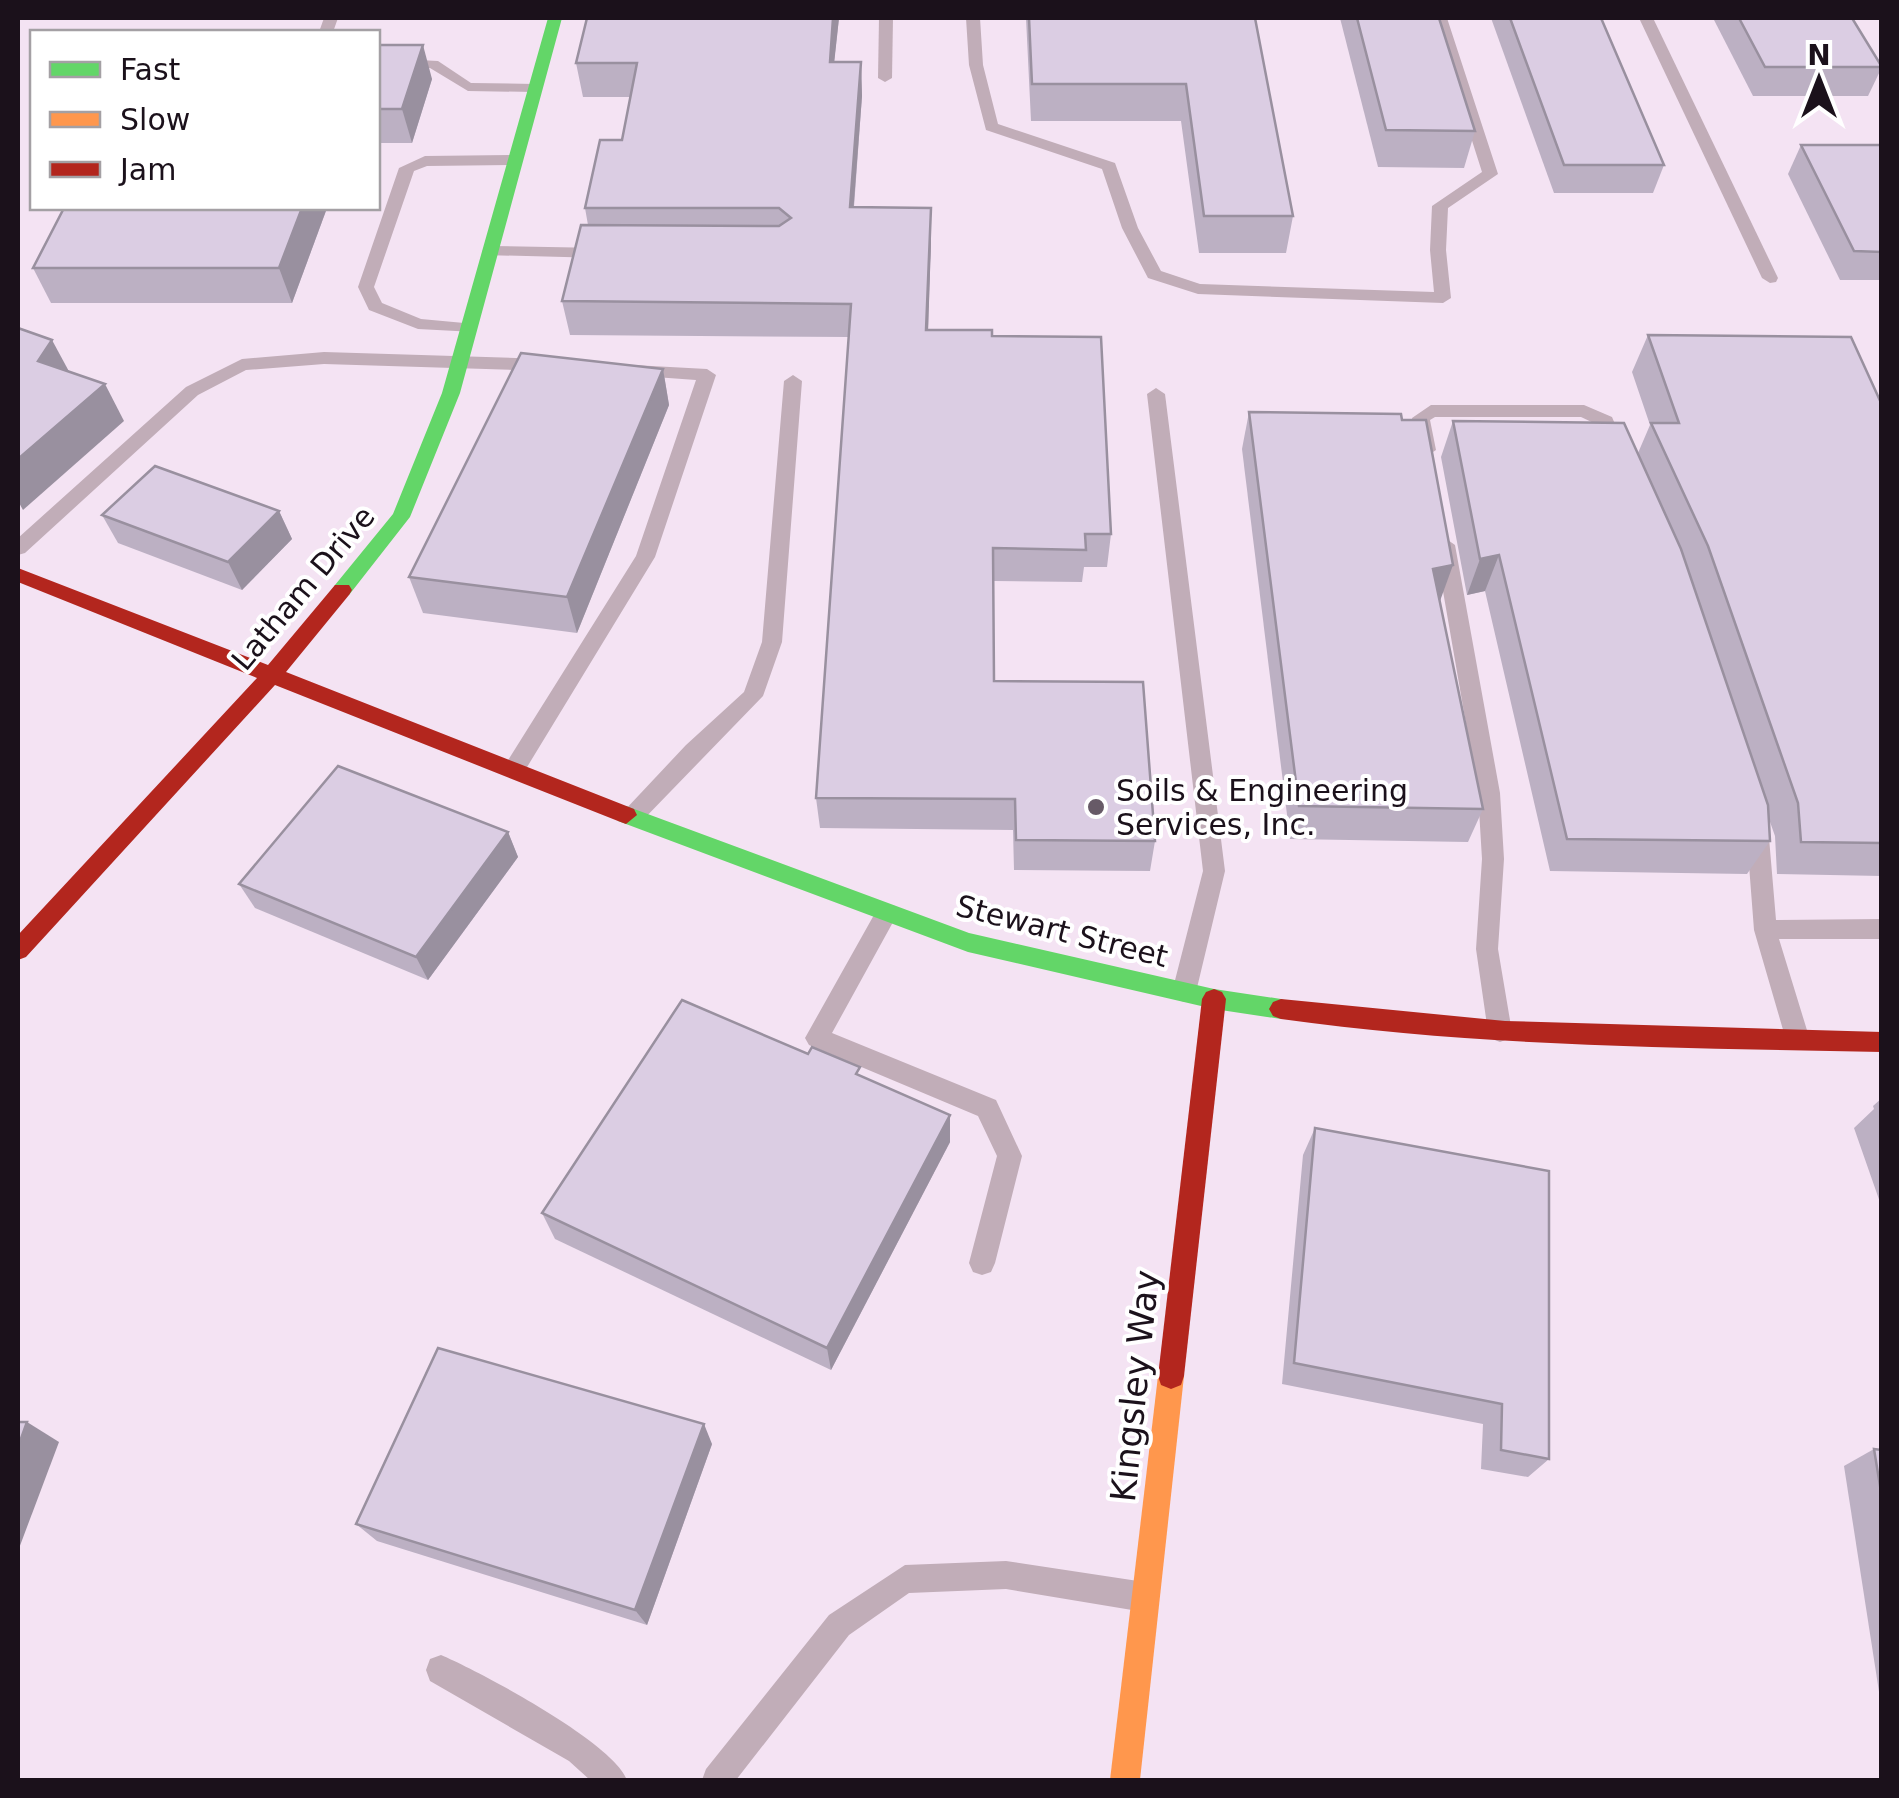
<svg xmlns="http://www.w3.org/2000/svg" width="1899" height="1798" font-family="'DejaVu Sans',sans-serif">
<style>
.lines{fill:none;stroke-linecap:round;stroke-linejoin:round}
.lane{fill:#c1adb8;fill-rule:evenodd}
.fast{fill:#63d668;fill-rule:evenodd}
.slow{fill:#ff974d;fill-rule:evenodd}
.jam{fill:#b3261e;fill-rule:evenodd}
.wall{fill:#bcb0c3}
.shaded-wall{fill:#99909f}
.building{fill:#dbcde3;stroke:#99909f;stroke-width:2.5}
.poi-dot{fill:#675a67;stroke:#fff;stroke-width:4}
.labels{text-anchor:middle;dominant-baseline:central;stroke-width:8;stroke-linejoin:round;paint-order:stroke}
.street-label{font-size:30px;fill:#1b111b;stroke:#fff}
.poi-label{font-size:30px;fill:#1b111b;stroke:#fff;text-anchor:start}
.near-street-label{font-size:35px;fill:#1b111b;stroke:#fff}
</style>
<rect width="100%" height="100%" fill="#f4e3f3"/>
<g class="lines">
<g class="lane">
<polygon points="324,18 338,18 333,32 319,32"/>
<polygon points="879,18 893,18 892,78 885,82 878,78"/>
<polygon points="966,18 980,18 983,65 998,124 1115,163 1138,228 1161,271 1200,284 1434,292 1430,250 1432,206 1482,172 1433,18 1447,18 1498,174 1448,208 1446,250 1451,298 1443,303 1198,294 1148,278 1122,228 1102,169 986,130 969,65"/>
<polygon points="1639,18 1653,18 1778,278 1776,282 1770,283 1762,278"/>
<polygon points="378,58 438,61 471,83 535,84 542,88 535,92 468,91 430,68 378,66"/>
<polygon points="425,156 515,155 523,160 515,165 427,166 414,171 374,287 382,303 421,319 475,324 475,332 418,329 369,310 358,287 399,168"/>
<polygon points="490,246 602,248 610,253 602,258 484,255 482,251"/>
<polygon points="324,352 547,359 556,365 547,371 324,364 246,370 198,395 25,553 18,555 18,538 186,387 242,359"/>
<polygon points="633,365 707,369 716,375 655,557 521,777 513,779 502,771 505,765 636,556 696,380 627,375 627,367"/>
<polygon points="793,375 802,381 782,642 763,696 640,823 624,823 621,817 624,811 686,745 744,692 762,642 784,381"/>
<polygon points="1156,388 1165,394 1225,871 1196,992 1192,999 1184,1002 1176,999 1172,992 1203,871 1147,394"/>
<polygon points="1431,405 1584,405 1612,417 1626,450 1623,454 1611,454 1598,425 1581,417 1435,417 1430,420 1436,450 1427,456 1418,450 1412,418"/>
<polygon points="1445,538 1455,545 1500,793 1504,859 1498,949 1512,1032 1508,1039 1500,1042 1492,1039 1488,1032 1476,949 1482,859 1478,793 1435,545"/>
<polygon points="1757,817 1765,820 1768,826 1776,920 1882,919 1882,939 1779,939 1810,1040 1806,1047 1798,1050 1790,1047 1786,1040 1754,930 1746,826 1749,820"/>
<polygon points="887,904 895,906 898,913 832,1033 996,1100 1022,1156 995,1263 991,1272 982,1275 973,1272 969,1263 997,1156 978,1116 809,1045 805,1038 879,906"/>
<polygon points="1006,1561 1138,1581 1148,1586 1153,1596 1148,1606 1138,1611 1006,1589 909,1593 849,1635 736,1780 702,1780 706,1769 829,1615 905,1565"/>
<path d="M 441,1655 C 481,1672 614,1743 627,1780 L 590,1780 L 569,1761 L 430,1681 L 426,1670 L 430,1659 Z"/>
</g>
<g class="fast">
<polygon points="548,18 562,18 460,393 410,517 349,595 335,595 332,590 335,585 393,514 442,393"/>
<polygon points="626,806 969,933 1214,989 1281,999 1289,1002 1293,1009 1289,1016 1281,1019 1214,1009 968,952 618,821 615,815"/>
</g>
<polygon class="slow" points="1171,1363 1181,1367 1184,1376 1140,1780 1110,1780 1158,1376 1161,1367"/>
<g class="jam">
<polygon points="18,568 268,665 335,585 349,585 352,590 349,595 286,672 634,809 637,815 626,824 618,821 275,685 26,957 18,960 18,935 257,678 18,582"/>
<polygon points="1214,989 1222,992 1226,999 1184,1376 1181,1385 1171,1389 1161,1385 1158,1376 1202,999 1206,992"/>
<path d="M 1281,999 L 1505,1021 L 1882,1032 L 1882,1052 C 1681,1048 1480,1047 1281,1019 L 1273,1016 L 1269,1009 L 1273,1002 Z"/>
</g>
</g>
<g class="wall">
<polygon points="587,18 839,18 834,62 861,62 862,96 854,207 931,242 928,330 992,336 1111,534 1107,567 1084,567 1082,582 994,581 994,681 1155,841 1150,871 1014,870 1013,830 820,828 816,798 849,337 570,335 562,301 588,225 585,208 622,140 630,97 583,97 576,63"/>
<polygon points="1026,18 1255,18 1293,216 1286,253 1199,253 1181,121 1031,121"/>
<polygon points="1340,18 1439,18 1475,131 1464,168 1378,167"/>
<polygon points="1491,18 1601,18 1664,165 1653,193 1554,193"/>
<polygon points="1713,18 1852,18 1882,67 1868,96 1753,96"/>
<polygon points="378,45 432,79 412,143 378,143"/>
<polygon points="1801,145 1882,145 1882,280 1840,280 1788,174"/>
<polygon points="327,208 292,303 51,303 33,268"/>
<polygon points="1648,335 1882,405 1882,876 1777,874 1775,836 1769,819 1770,841 1747,874 1550,871 1485,591 1467,595 1441,457 1453,421 1638,453 1650,425 1632,372"/>
<polygon points="663,369 669,405 577,633 423,613 409,577"/>
<polygon points="1249,412 1440,601 1483,809 1468,842 1290,839 1242,449"/>
<polygon points="279,511 292,539 242,590 118,543 102,515"/>
<polygon points="508,832 518,857 428,980 255,908 239,884"/>
<polygon points="861,1076 950,1142 831,1370 555,1239 542,1213"/>
<polygon points="1882,1098 1882,1208 1854,1128 1874,1109 1873,1106"/>
<polygon points="1315,1128 1549,1459 1528,1477 1481,1469 1483,1424 1282,1384 1303,1155"/>
<polygon points="712,1444 647,1625 377,1541 356,1524"/>
<polygon points="1874,1449 1882,1450 1882,1711 1844,1466"/>
</g>
<g class="shaded-wall">
<polygon points="833,18 839,18 831,92 829,58"/>
<polygon points="423,45 432,79 412,143 402,109"/>
<polygon points="861,62 862,96 851,241 850,207"/>
<polygon points="302,208 327,208 292,303 279,268"/>
<polygon points="931,208 931,242 927,363 926,330"/>
<polygon points="52,340 72,377 38,361"/>
<polygon points="663,369 669,405 577,633 567,597"/>
<polygon points="105,384 124,421 23,510 18,501 18,459"/>
<polygon points="279,511 292,539 242,590 228,562"/>
<polygon points="1499,555 1485,591 1467,595 1480,559"/>
<polygon points="1453,565 1440,601 1421,605 1433,569"/>
<polygon points="508,832 518,857 428,980 416,957"/>
<polygon points="950,1115 950,1142 831,1370 827,1348"/>
<polygon points="27,1422 59,1442 18,1551 18,1447"/>
<polygon points="704,1424 712,1444 647,1625 635,1610"/>
</g>
<g class="building">
<polygon points="587,18 833,18 830,62 861,62 850,207 931,208 926,330 992,330 992,336 1101,337 1111,534 1085,534 1086,550 993,548 994,681 1143,682 1155,841 1016,840 1015,799 816,798 851,304 562,301 581,225 779,226 791,218 779,208 585,208 600,140 622,140 637,63 576,63"/>
<polygon points="1029,18 1255,18 1293,216 1204,216 1186,84 1032,84"/>
<polygon points="1357,18 1439,18 1475,131 1386,130"/>
<polygon points="1510,18 1601,18 1664,165 1564,165"/>
<polygon points="1739,18 1852,18 1882,67 1765,67"/>
<polygon points="378,45 423,45 402,109 378,109"/>
<polygon points="1801,145 1882,145 1882,252 1854,251"/>
<polygon points="64,208 302,208 279,268 33,268"/>
<polygon points="18,328 52,340 38,361 105,384 18,459"/>
<polygon points="1648,335 1851,337 1882,405 1882,843 1801,842 1798,803 1708,546 1651,423 1679,423"/>
<polygon points="521,353 663,369 567,597 409,577"/>
<polygon points="1249,412 1401,414 1402,420 1426,420 1453,565 1433,569 1483,809 1299,806"/>
<polygon points="1453,421 1624,423 1681,549 1768,805 1770,841 1567,839 1499,555 1480,559"/>
<polygon points="155,466 279,511 228,562 102,515"/>
<polygon points="338,766 508,832 416,957 239,884"/>
<polygon points="682,1000 808,1054 812,1047 860,1067 856,1074 950,1115 827,1348 542,1213"/>
<polygon points="1315,1128 1549,1171 1549,1459 1501,1450 1502,1404 1294,1363"/>
<polygon points="438,1348 704,1424 635,1610 356,1524"/>
<polygon points="18,1422 27,1422 18,1447"/>
<polygon points="1874,1449 1882,1450 1882,1498"/>
</g>
<circle class="poi-dot" cx="1096" cy="807" r="10"/>
<g class="labels">
<g class="street-label">
<text transform="translate(303 588) rotate(-50)">Latham Drive</text>
<text transform="translate(1062 931) rotate(14)">Stewart Street</text>
</g>
<g class="poi-label">
<text x="1116" y="790">Soils &amp; Engineering<tspan x="1116" dy="34">Services, Inc.</tspan></text>
</g>
<g class="near-street-label">
<text transform="translate(1135 1386) rotate(-84)">Kingsley Way</text>
</g>
</g>
<rect width="1899" height="1798" fill="none" stroke="#1b111b" stroke-width="40"/>
<rect x="30" y="30" width="350" height="180" fill="#ffffff" stroke="#a4a0a4" stroke-width="2.5"/>
<rect x="50" y="62" width="50" height="15" fill="#63d668" stroke="#a4a0a4" stroke-width="2.5"/>
<text x="120" y="80" font-size="30" fill="#1b111b">Fast</text>
<rect x="50" y="112" width="50" height="15" fill="#ff974d" stroke="#a4a0a4" stroke-width="2.5"/>
<text x="120" y="130" font-size="30" fill="#1b111b">Slow</text>
<rect x="50" y="162" width="50" height="15" fill="#b3261e" stroke="#a4a0a4" stroke-width="2.5"/>
<text x="120" y="180" font-size="30" fill="#1b111b">Jam</text>
<g transform="translate(1819 80)" stroke="#ffffff" stroke-width="8" paint-order="stroke">
<path d="M0-8L18 38L0 25L-18 38Z" fill="#1b111b"/>
<text y="-15" font-size="28" font-weight="bold" text-anchor="middle" fill="#1b111b">N</text>
</g>
</svg>
